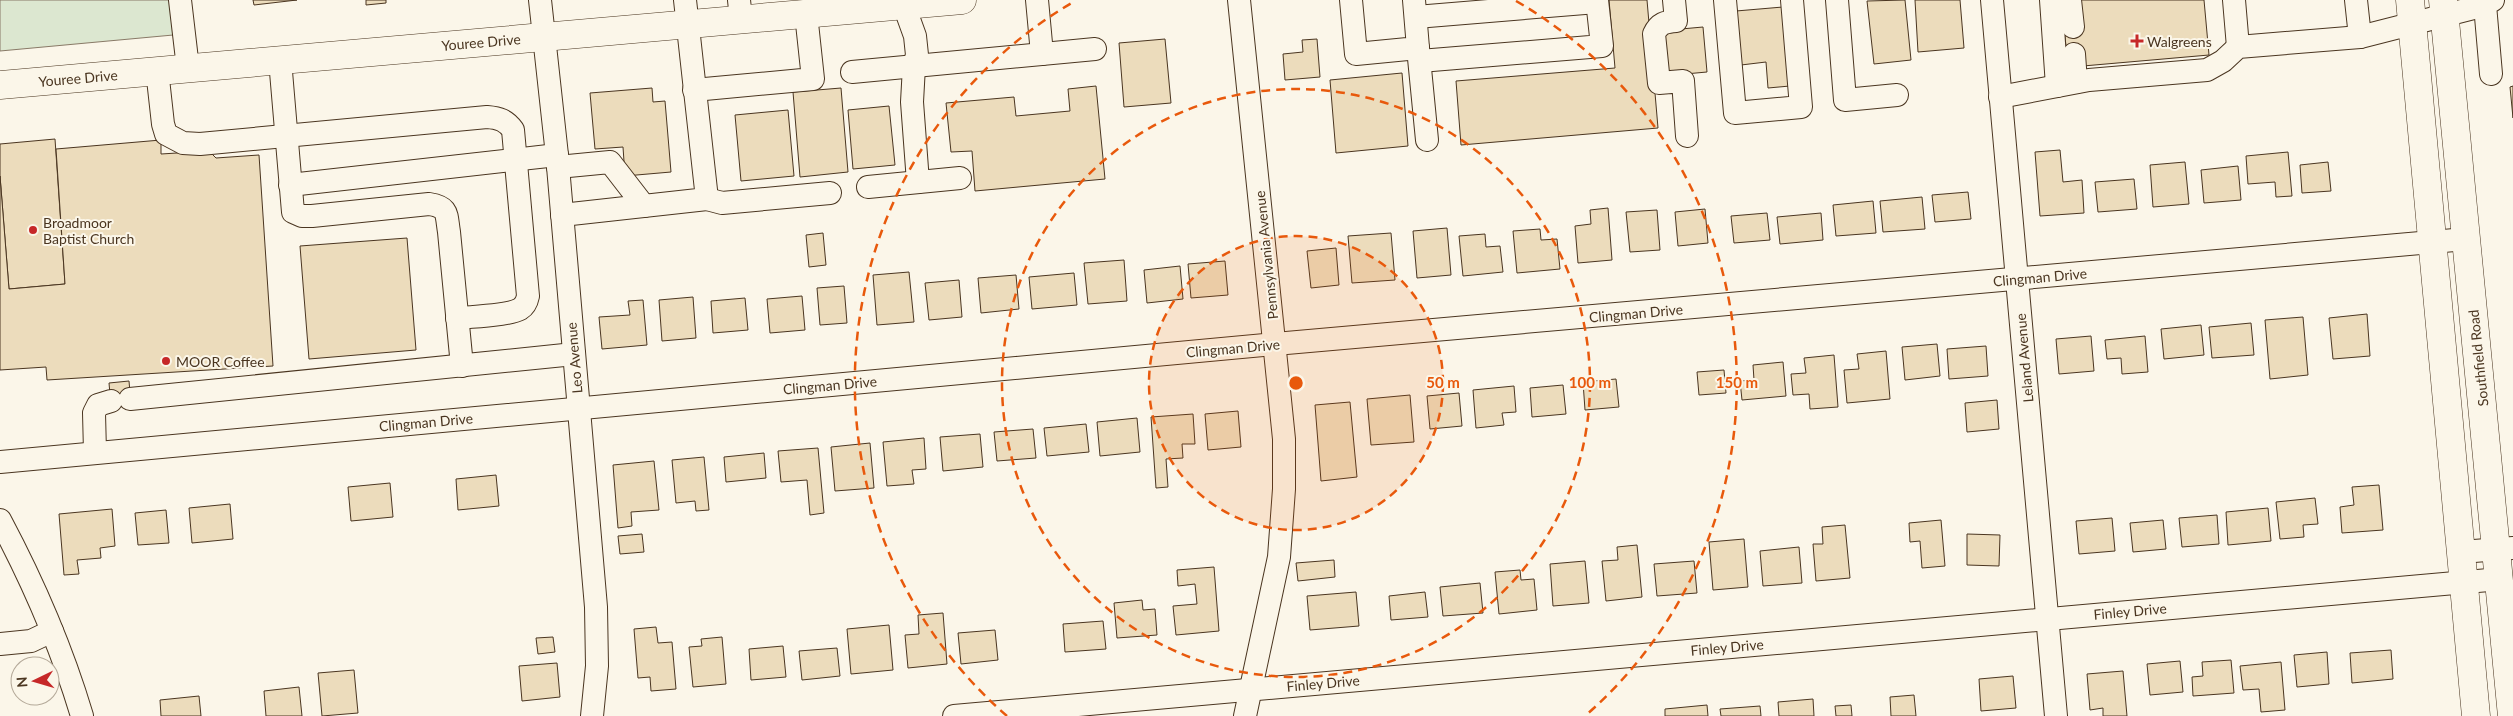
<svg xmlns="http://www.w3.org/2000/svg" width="2513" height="716" font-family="Lato,sans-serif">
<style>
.green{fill:#dce7d0;stroke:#887966}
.building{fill:#ecdcbc;stroke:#4a3520}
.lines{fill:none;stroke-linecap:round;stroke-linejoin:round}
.minor-casing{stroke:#4a3520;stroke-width:24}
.major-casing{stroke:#4a3520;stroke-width:29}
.minor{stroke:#fbf6e9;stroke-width:22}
.major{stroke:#fbf6e9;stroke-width:28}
.ring{fill:none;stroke:#e8590c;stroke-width:2.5;stroke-dasharray:9 6}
.poi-dot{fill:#c62828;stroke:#fbf6e9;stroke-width:2}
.labels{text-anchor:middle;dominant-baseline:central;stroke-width:4;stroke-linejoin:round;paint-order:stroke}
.poi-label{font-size:14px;fill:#4a3520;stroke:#fbf6e9;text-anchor:start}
.street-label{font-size:14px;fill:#4a3520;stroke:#fbf6e9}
.centre{fill:#e8590c;stroke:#fbf6e9;stroke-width:2.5}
.ring-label{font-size:15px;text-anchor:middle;font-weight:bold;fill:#e8590c;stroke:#fbf6e9;stroke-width:4;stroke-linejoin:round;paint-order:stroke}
</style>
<rect width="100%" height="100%" fill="#fbf6e9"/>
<polygon class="green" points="0,0 180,0 184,34 0,51"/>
<g class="building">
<polygon points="253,0 297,0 254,5"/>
<polygon points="366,0 386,0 386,3 366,5"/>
<polygon points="1609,0 1647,0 1658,128 1461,145 1456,81 1615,68"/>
<polygon points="1905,0 1911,60 1874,64 1867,1"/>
<polygon points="1915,0 1960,0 1964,48 1918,52"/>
<polygon points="2079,0 2204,0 2209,55 2083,66 2067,55 2064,28"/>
<polygon points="1783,7 1790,86 1768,88 1766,62 1741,65 1736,11"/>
<polygon points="1703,27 1707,72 1663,76 1659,31"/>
<polygon points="1165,39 1171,103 1124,107 1119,43"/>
<polygon points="1317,39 1320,77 1285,80 1283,54 1303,52 1302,40"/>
<polygon points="1402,73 1408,146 1336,153 1330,80"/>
<polygon points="1096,86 1105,179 975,191 972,151 951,152 946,103 1014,97 1016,116 1070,111 1068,89"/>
<polygon points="2513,86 2513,118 2510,87"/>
<polygon points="652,88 653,102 665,101 671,172 625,176 623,147 595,149 590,93"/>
<polygon points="841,88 848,172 800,177 793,92"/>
<polygon points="889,106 895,165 853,169 848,110"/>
<polygon points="788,110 794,176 741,181 735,115"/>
<polygon points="55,139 65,284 9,289 0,176 0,144"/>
<polygon points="161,140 161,154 209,151 216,158 259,155 273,366 47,380 46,367 0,370 0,176 9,289 65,284 56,149"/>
<polygon points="2060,150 2063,182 2082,180 2084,213 2040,216 2035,152"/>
<polygon points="2288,152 2292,196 2276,197 2275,182 2248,184 2246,156"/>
<polygon points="2185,162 2189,204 2153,207 2150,165"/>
<polygon points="2328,162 2331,191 2302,193 2300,165"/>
<polygon points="2238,166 2241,200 2204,203 2201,170"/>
<polygon points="2134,179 2137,209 2098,212 2095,182"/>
<polygon points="1968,192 1971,219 1935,222 1932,195"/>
<polygon points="1922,197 1925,229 1883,232 1880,201"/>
<polygon points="1873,201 1876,233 1836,236 1833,205"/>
<polygon points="1608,208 1612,260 1578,263 1575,226 1591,224 1590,210"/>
<polygon points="1705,209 1708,243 1678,246 1675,212"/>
<polygon points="1657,210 1660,250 1630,252 1626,212"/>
<polygon points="1767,213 1770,240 1734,243 1731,216"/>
<polygon points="1821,213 1823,240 1780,244 1777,217"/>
<polygon points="1447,228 1451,275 1417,278 1413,231"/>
<polygon points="1540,229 1541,240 1557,239 1560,269 1517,273 1513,231"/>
<polygon points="823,233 826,265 809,267 806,235"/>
<polygon points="1391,233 1395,280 1352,283 1348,236"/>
<polygon points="1485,234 1486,247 1500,246 1503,272 1463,276 1459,236"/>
<polygon points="407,238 416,350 309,359 300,246"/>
<polygon points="1336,248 1339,285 1311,288 1307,251"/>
<polygon points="1124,260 1127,301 1088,304 1084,263"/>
<polygon points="1225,261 1228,295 1191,298 1188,264"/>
<polygon points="1180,266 1183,299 1147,303 1144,270"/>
<polygon points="909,272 914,322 877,325 873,275"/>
<polygon points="1074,273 1077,305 1032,309 1029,277"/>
<polygon points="1016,275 1019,309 981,313 978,278"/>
<polygon points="959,280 962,317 929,320 925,283"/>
<polygon points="844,286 847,323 820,325 817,288"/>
<polygon points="802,296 805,330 770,333 767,299"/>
<polygon points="693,297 696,338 662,341 659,300"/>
<polygon points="745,298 748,330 713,333 711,301"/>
<polygon points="643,300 647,345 602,349 599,317 630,315 628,301"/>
<polygon points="2367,314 2370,356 2333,359 2329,318"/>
<polygon points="2303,317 2308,375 2270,379 2265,320"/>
<polygon points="2251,323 2254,355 2212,358 2209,327"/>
<polygon points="2201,325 2204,355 2164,359 2161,329"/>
<polygon points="2091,336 2094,371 2059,374 2056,339"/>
<polygon points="2145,336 2148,372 2122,374 2121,358 2107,359 2105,340"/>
<polygon points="1937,344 1940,376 1905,380 1902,347"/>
<polygon points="1986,346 1988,376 1949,379 1947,349"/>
<polygon points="1886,351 1890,399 1847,403 1844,370 1859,369 1857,354"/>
<polygon points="1834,355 1838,407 1810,409 1809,394 1793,395 1791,374 1806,373 1804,358"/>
<polygon points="1783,362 1786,396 1742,400 1740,381 1754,380 1753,365"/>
<polygon points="1724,370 1726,393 1699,395 1697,372"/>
<polygon points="1616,379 1619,407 1585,410 1583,382"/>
<polygon points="129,381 131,404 111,406 109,383"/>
<polygon points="1563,385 1566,414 1532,417 1530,388"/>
<polygon points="1514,386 1516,412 1502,413 1504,425 1476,428 1473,390"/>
<polygon points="1459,393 1462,426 1430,429 1427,396"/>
<polygon points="1410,395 1414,442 1371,445 1367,399"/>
<polygon points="1997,400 1999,429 1967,432 1965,403"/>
<polygon points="1350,402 1357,477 1321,481 1315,405"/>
<polygon points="1238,411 1241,447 1208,450 1205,414"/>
<polygon points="1193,414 1195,444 1182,444 1183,458 1166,459 1168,487 1156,488 1151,417"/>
<polygon points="1137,418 1140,452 1100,456 1097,422"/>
<polygon points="1086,424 1089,452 1047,456 1044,428"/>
<polygon points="1033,429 1036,458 997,461 994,432"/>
<polygon points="980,434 983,467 943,471 940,437"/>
<polygon points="924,438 926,469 912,470 914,484 887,486 883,442"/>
<polygon points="870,443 874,488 835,491 831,447"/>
<polygon points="818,448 824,513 810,515 807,480 781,482 778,451"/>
<polygon points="764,453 766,478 726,482 724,457"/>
<polygon points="704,457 709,510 696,511 695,501 676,503 672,460"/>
<polygon points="654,461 659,510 631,512 632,526 618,528 613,465"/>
<polygon points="496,475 499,506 458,510 456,479"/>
<polygon points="390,483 393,517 351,521 348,487"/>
<polygon points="2379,485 2383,530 2342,533 2340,507 2354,505 2352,487"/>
<polygon points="2315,498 2318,524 2303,525 2304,537 2280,539 2276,502"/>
<polygon points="230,504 233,539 192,543 189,508"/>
<polygon points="2268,508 2271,541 2228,545 2226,512"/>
<polygon points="112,509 115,546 100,548 101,558 77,560 79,574 64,575 59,514"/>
<polygon points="166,510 169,543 138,545 135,513"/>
<polygon points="2217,515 2219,544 2182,547 2179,518"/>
<polygon points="2112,518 2115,551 2079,554 2076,521"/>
<polygon points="1941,520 1945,566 1922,568 1920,541 1910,542 1909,523"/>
<polygon points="2163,520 2166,549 2133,552 2130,523"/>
<polygon points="1845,525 1850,578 1816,581 1813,544 1823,544 1822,527"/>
<polygon points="642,534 644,552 620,554 618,536"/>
<polygon points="1967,534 2000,535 1999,566 1967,565"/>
<polygon points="1744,539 1748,587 1713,590 1709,542"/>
<polygon points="1637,545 1642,597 1606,601 1602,561 1618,560 1617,547"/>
<polygon points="1799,547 1802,583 1763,586 1760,551"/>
<polygon points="1334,560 1335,577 1298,581 1296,563"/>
<polygon points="1585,561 1589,603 1553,606 1550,564"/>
<polygon points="1694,561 1697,593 1657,596 1654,564"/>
<polygon points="1214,567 1219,631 1176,635 1173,606 1197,604 1195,584 1178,586 1177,570"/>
<polygon points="1520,570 1521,580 1534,579 1537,610 1499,614 1495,572"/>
<polygon points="1480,583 1483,613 1443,616 1440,587"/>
<polygon points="1356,592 1359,626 1310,630 1307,596"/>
<polygon points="1425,592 1428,617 1391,620 1389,596"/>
<polygon points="1142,600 1143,610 1155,609 1157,635 1117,638 1114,603"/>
<polygon points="943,613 947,664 908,668 905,635 919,634 918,615"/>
<polygon points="1103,621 1106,649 1065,652 1063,624"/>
<polygon points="889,625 893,670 851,674 847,629"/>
<polygon points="656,627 658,643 672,642 676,689 651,691 650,677 638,678 634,629"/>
<polygon points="995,630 998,660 961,664 958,633"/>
<polygon points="553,637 555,652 538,654 536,638"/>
<polygon points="722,637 726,684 693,687 689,647 702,646 701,639"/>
<polygon points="783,646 786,677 751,680 749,649"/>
<polygon points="837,648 840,676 802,680 799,651"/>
<polygon points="2391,650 2393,679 2352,683 2350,653"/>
<polygon points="2327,652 2329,684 2297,687 2294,655"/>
<polygon points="2231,660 2234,693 2193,696 2192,677 2203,676 2202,662"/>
<polygon points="2180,661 2183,692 2150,695 2147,664"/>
<polygon points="2281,662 2285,710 2261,712 2259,689 2243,690 2240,666"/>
<polygon points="557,663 560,697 522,701 519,666"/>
<polygon points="354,670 358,713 322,716 318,673"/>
<polygon points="2123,671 2127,716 2103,716 2103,708 2090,710 2087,674"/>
<polygon points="2013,676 2016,708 1981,711 1979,679"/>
<polygon points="299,687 302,716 266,716 264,691"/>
<polygon points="1914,695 1916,716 1891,716 1890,697"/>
<polygon points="199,696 201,716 161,716 160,700"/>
<polygon points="1813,699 1814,716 1779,716 1778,702"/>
<polygon points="1707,705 1708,716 1665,716 1665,709"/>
<polygon points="1851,705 1852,716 1836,716 1835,706"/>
<polygon points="1760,706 1761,716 1721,716 1720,709"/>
</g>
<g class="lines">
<defs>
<g id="minor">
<polyline points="180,0 188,68"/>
<polyline points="540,0 557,155 596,607 597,666 592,716"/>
<polyline points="739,0 741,19"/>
<polyline points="902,0 915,36 917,55 914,66 912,102 918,182"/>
<polyline points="1037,0 1042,54"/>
<polyline points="1239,0 1284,439 1284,489 1279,557 1245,716"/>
<polyline points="1351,0 1356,54 1418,48 1414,0"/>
<path d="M 1674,0 L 1676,21 C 1665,22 1659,23 1654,34 L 1659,83 L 1683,81 L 1687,136"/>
<polyline points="1725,0 1735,113 1801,107 1792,0"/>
<polyline points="1837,0 1845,100 1897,95"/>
<polyline points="1992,0 2056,716"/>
<polyline points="2051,0 2057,86"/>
<polyline points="2070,0 2073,27"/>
<polyline points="2234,0 2238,47"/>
<polyline points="2356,0 2360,37"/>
<polyline points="1416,17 1597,2"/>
<polyline points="1418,48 1427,140"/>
<polyline points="2074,54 2076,82"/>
<path d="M 280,60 L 293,212 L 302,216 L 312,216 L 429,204 C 449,207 446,214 449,232 L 462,366"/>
<polyline points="1420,61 1602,46 1597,0"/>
<path d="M 157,70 L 163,124 L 166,134 L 183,143 L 200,144 L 487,117 C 499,118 506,120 513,130 L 528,296 C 527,301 525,306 520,309 C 510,315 471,317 457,318"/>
<polyline points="852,72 1095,49"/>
<polyline points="2491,74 2485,5 2493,0"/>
<polyline points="694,90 813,79 806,14"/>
<polyline points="2000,97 2089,80 2207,70 2223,61 2238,47 2360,37 2485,5 2485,0"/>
<polyline points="558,167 610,162 644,206"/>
<polyline points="290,185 557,155"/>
<polyline points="868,187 960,178"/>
<polyline points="707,199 722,203 830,193"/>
<polyline points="562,215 707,199 685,0"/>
<polyline points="130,399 574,354"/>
<polyline points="95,452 94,413 98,405 111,401"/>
<polyline points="0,462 1275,344 2466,239"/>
<path d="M 0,520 C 33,582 62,649 82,716"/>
<polyline points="2461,552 2513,548"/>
<polyline points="0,644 31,641 52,631"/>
<polyline points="954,716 2500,579"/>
</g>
<g id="major">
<polyline points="2410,0 2476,716"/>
<polyline points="2443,0 2512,716"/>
<polyline points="0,85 962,0"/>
</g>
</defs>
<use href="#minor" class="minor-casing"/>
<use href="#major" class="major-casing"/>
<use href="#minor" class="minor"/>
<use href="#major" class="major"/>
</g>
<circle cx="1296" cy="383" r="147" fill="#e8590c" fill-opacity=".12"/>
<g class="ring">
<circle cx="1296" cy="383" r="147"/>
<circle cx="1296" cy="383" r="294"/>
<path d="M1007 716A441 441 0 0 1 1075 1M1516 1A441 441 0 0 1 1585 716"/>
</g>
<g class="poi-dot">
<path d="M2134.5 33.5h5v5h5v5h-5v5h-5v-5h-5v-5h5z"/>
<circle cx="33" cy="230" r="5"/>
<circle cx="166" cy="361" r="5"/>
</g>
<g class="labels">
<g class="poi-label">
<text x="2147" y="41">Walgreens</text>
<text x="43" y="222">Broadmoor<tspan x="43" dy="16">Baptist Church</tspan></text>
<text x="176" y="361">MOOR Coffee</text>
</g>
<g class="street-label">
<text transform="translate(481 42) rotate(-5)">Youree Drive</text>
<text transform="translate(78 78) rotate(-5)">Youree Drive</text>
<text transform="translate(1266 255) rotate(-96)">Pennsylvania Avenue</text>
<text transform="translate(2040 277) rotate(-5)">Clingman Drive</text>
<text transform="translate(1636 313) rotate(-5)">Clingman Drive</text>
<text transform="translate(1233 348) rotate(-5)">Clingman Drive</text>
<text transform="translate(574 358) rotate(-95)">Leo Avenue</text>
<text transform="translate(2024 358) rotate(-95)">Leland Avenue</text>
<text transform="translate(2478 358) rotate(-96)">Southfield Road</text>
<text transform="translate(830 385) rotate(-5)">Clingman Drive</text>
<text transform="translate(426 422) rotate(-5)">Clingman Drive</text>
<text transform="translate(2130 611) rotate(-5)">Finley Drive</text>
<text transform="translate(1727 647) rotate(-5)">Finley Drive</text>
<text transform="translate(1323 683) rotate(-5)">Finley Drive</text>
</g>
</g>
<circle cx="1296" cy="383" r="8" class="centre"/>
<g class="ring-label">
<text x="1443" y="388">50 m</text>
<text x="1590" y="388">100 m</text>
<text x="1737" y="388">150 m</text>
</g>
<g transform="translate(35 681) rotate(265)"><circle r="24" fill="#fbf6e9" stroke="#b4a999"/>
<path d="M0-4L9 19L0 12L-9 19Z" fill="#c62828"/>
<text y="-8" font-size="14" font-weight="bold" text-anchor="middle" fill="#4a3520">N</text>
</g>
</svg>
